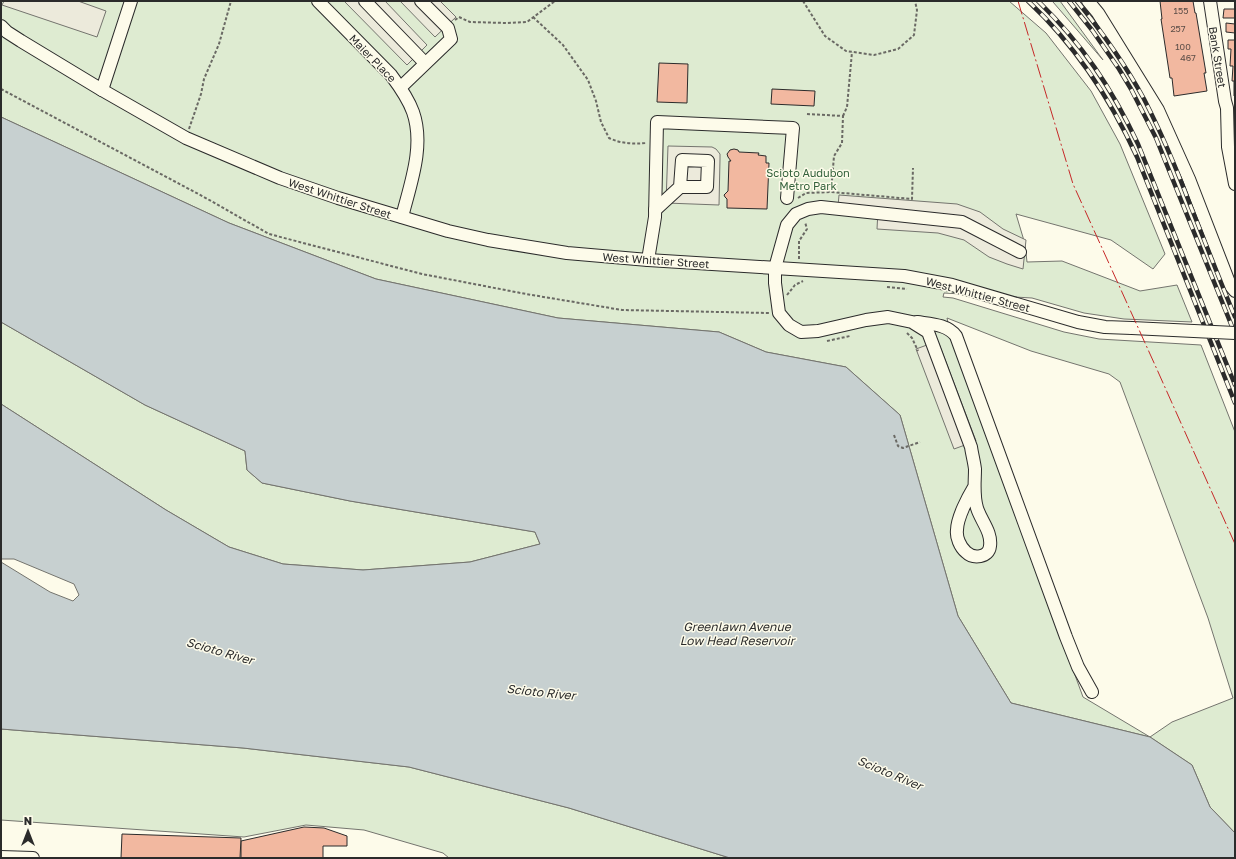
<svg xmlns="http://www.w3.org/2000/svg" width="1236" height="859" font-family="'Golos Text',sans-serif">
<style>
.green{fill:#deebd1;stroke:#74746e;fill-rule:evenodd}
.parking{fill:#eceadb;stroke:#74746e}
.water{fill:#c7d0d0;stroke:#74746e}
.building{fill:#f2b8a0;stroke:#2b2b2b}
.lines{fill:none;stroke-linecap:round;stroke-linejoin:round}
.minor-casing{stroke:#2b2b2b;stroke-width:14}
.path{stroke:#6a6964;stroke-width:2;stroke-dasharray:3 2;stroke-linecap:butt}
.minor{stroke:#fdfbea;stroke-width:12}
.rail-casing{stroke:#2b2b2b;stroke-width:4.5}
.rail{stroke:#fdfbea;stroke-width:3;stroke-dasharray:9;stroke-linecap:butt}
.minor-bridge-casing{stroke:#2b2b2b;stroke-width:14;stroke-linecap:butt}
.minor-bridge{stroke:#fdfbea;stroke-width:12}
.power{stroke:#c62828;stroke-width:1;stroke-dasharray:14 3 2 3;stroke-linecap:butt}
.labels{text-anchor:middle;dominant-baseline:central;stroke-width:3;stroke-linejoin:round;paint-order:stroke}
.number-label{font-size:9px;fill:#5d4e48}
.street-label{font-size:11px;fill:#2b2b2b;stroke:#fdfbea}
.park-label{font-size:11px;fill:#34623c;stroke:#fdfbea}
.water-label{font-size:12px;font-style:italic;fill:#2b2b2b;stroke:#fdfbea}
</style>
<rect width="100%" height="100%" fill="#fdfbea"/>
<g class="green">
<path d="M 1,1 L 1009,1 L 1046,33 L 1091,91 L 1120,144 L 1165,254 L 1153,269 L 1111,240 L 1016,214 L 1025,244 L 1027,262 L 1062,261 L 1140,291 L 1177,285 L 1192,322 L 1124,319 L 1084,313 L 1032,298 L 944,293 L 943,297 L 953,298 L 1064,332 L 1099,339 L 1201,345 L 1235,432 L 1235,833 L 1210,807 L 1192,765 L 1150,737 L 1011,703 L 958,616 L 900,415 L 846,367 L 766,352 L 719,332 L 558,318 L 376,279 L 229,223 L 1,117 ZM 947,318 L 1031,351 L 1109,374 L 1120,382 L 1208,618 L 1233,698 L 1172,722 L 1150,737 L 1083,697 L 951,336 Z"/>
<polygon points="1052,1 1060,1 1103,60 1053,2"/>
<polygon points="1,322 145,405 245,451 247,470 262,483 350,501 535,532 540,544 470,562 363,570 283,564 229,547 166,510 1,404"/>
<polygon points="1,729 243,748 409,767 569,808 730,858 449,858 443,853 364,830 306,825 244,837 1,820"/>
</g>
<g class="parking">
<polygon points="4,1 78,1 106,11 97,37 2,5"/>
<polygon points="344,1 385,1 427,45 407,65"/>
<polygon points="400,1 440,1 456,17 435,37"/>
<polygon points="668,146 712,147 716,149 720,154 720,159 719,205 666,203"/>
<polygon points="839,195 957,204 980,212 1003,229 1026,240 1023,269 1007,264 989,257 964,240 938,233 877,229 878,210 838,206"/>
<polygon points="938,341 976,441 954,449 916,349"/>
</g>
<polygon class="water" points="1,117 229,223 376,279 558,318 719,332 766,352 846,367 900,415 958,616 1011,703 1150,737 1192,765 1210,807 1235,833 1235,858 730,858 569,808 409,767 243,748 1,729 1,562 50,592 73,601 79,595 74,584 14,559 1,559 1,404 166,510 229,547 283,564 363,570 470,562 540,544 535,532 350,501 262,483 247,470 245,451 145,405 1,322"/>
<g class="building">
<polygon points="1160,1 1193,1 1195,13 1196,13 1206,73 1204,73 1207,91 1174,96 1172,78 1170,78 1161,19 1162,19"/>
<polygon points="1224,9 1235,9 1235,18 1223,18"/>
<polygon points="1226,23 1235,24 1235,33 1226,32"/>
<polygon points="1228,40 1235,40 1235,96 1234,96 1234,81 1232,81 1233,66 1230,66 1231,49 1228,49"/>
<polygon points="659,63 688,64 687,103 657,102"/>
<polygon points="772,89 815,91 814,106 771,104"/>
<polygon points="734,149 738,150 739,152 759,153 758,155 766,156 766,163 769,163 767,209 727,208 727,199 725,197 724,195 728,191 729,161 731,161 728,157 727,154 730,150"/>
<polygon points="304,827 324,828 347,836 347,846 323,846 323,858 241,858 241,841"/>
<polygon points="122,834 241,838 240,858 121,858"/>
</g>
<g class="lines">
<defs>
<g id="minor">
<path d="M 318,1 L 391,75 C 400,87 408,98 413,112 C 425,146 410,185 402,217"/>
<polyline points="365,1 425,63"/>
<polyline points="1088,1 1098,13 1158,110 1189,179 1230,285 1235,291"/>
<polyline points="1210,1 1225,101 1227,108 1228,147 1235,184"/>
<polyline points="1,26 7,32 21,41 102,90 131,1"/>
<polyline points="401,87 451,39 448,28 421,1"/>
<polyline points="102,90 186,138 280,178 338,198 448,231 488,240 567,253 648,260 904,276 952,285 1078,322 1105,327 1132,328"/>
<polyline points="655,210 680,187 707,187 708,161 682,160 680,187"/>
<polyline points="648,260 655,217 657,122 793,128 787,198"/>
<path d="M 917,322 C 930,324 947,324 956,336 L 1066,637 L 1078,667 L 1092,692"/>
<path d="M 974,487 C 968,497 957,518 957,530 C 956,537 960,547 966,552 C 973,559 989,558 990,546 C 992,532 981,521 977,508 C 973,495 975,482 975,469 C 974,461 972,454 971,447 L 928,332 L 912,322 L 888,317 L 866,320 L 818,331 L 801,332 L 789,325 L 779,313 L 775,283 L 775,268 L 787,225 L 796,214 L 808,209 L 821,207 L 962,222 L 1020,252"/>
<polyline points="1,857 33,858"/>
</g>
</defs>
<use href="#minor" class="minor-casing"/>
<g class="path">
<polyline points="803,1 825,36 846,51 874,55 898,49 914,35 917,10 915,1"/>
<path d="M 533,17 L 563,45 L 588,80 L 596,101 L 601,122 L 609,138 C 622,144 633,144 647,143"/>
<polyline points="455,20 459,17 470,22 506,23 527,22 555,1"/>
<polyline points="1,89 204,197 269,234 422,274 526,294 622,310 769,313"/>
<polyline points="807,114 843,116 842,143 834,156 831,192"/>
<polyline points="843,116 847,107 852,52"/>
<polyline points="189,129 201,94 204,79 219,44 231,1"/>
<polyline points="798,198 806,193 831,192 912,199 913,168"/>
<polyline points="799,259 799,241 807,229 805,222"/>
<polyline points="887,287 907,289"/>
<polyline points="787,295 795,285 803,281"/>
<polyline points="907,333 912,338 918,351"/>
<polyline points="827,341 850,336"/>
<polyline points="894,435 898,446 903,448 920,442"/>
</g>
<use href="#minor" class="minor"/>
<defs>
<g id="rail">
<path d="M 1028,1 C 1076,46 1110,98 1137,157 L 1235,403"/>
<path d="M 1038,1 C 1083,45 1111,87 1138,144 L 1235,385"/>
<polyline points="1069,1 1092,30 1119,69 1131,89 1156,138 1235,334"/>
<path d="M 1077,1 C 1102,32 1125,64 1144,99 C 1162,134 1177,170 1191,207 C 1206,244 1220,281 1235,317"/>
</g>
</defs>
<use href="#rail" class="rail-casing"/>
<use href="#rail" class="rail"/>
<defs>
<polyline id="minor-bridge" points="1132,328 1235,333"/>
</defs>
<use href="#minor-bridge" class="minor-bridge-casing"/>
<use href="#minor-bridge" class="minor-bridge"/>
<polyline class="power" points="1018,1 1073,184 1155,365 1235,544"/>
</g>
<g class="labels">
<g class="number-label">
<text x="1181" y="10">155</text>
<text x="1178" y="28">257</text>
<text x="1183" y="46">100</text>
<text x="1188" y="57">467</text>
</g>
<g class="street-label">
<text transform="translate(1218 57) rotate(81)">Bank Street</text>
<text transform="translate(373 58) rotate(46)">Maier Place</text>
<text transform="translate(340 198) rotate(18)">West Whittier Street</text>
<text transform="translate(656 260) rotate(4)">West Whittier Street</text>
<text transform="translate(978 294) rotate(15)">West Whittier Street</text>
</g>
<g class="park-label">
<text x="808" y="172">Scioto Audubon<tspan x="808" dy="13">Metro Park</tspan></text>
</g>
<g class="water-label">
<text x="737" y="626">Greenlawn Avenue<tspan x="737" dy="14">Low Head Reservoir</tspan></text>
<text transform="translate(220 651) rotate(16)">Scioto River</text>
<text transform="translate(541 692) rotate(6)">Scioto River</text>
<text transform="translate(890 773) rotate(23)">Scioto River</text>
</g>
</g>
<rect width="1236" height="859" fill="none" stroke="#2b2b2b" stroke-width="4"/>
<g transform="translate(28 831)" stroke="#fdfbea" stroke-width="3" paint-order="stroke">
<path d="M0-3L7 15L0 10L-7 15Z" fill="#2b2b2b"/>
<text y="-6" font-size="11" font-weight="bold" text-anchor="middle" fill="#2b2b2b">N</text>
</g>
</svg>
